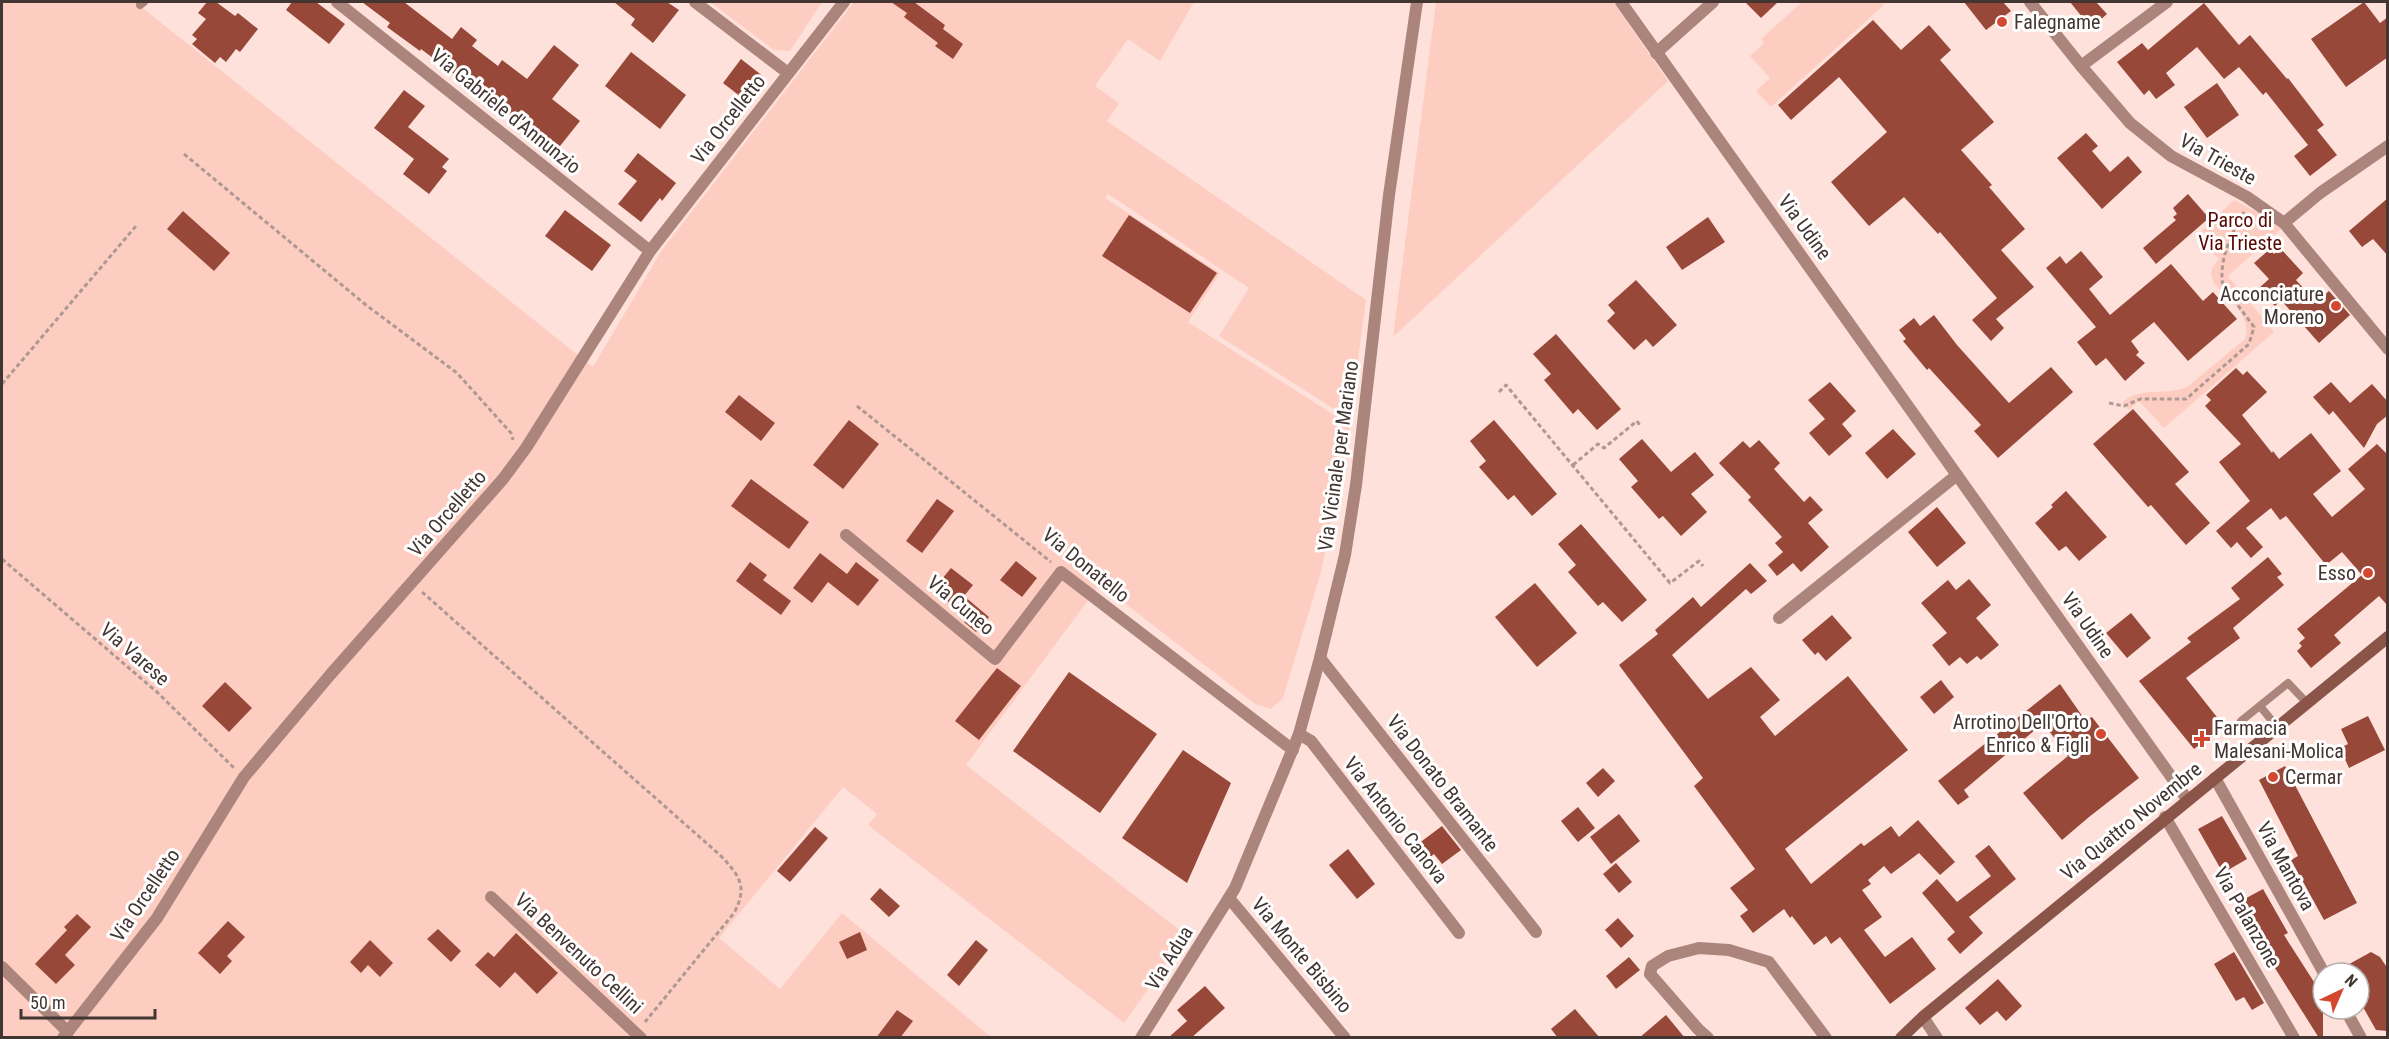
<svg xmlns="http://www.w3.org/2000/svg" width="2389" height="1039" font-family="'Roboto Condensed',sans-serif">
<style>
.green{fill:#fecdc2}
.building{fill:#974839}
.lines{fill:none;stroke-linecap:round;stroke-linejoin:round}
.path{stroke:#ae9893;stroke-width:3;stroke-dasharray:4.5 3;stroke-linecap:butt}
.service{stroke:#ab857c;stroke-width:8}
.minor{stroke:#ab857c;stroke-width:12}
.secondary{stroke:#8a5449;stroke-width:12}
.poi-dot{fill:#d3482f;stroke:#fff;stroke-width:2}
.labels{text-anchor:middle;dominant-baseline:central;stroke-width:6;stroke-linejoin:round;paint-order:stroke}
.poi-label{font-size:20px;fill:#433532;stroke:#fff;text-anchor:start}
.street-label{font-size:20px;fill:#433532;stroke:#fff}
.park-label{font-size:20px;fill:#570800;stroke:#fff}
</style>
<rect width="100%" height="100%" fill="#fee1db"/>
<g class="green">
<polygon points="2,2 135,2 593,367 662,250 854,2 1194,2 1160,61 1128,39 1095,86 1119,103 1107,121 1366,300 1350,419 1219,336 1249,288 1108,194 1105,198 1220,273 1188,322 1350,425 1321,572 1283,698 1271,709 1255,704 1100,584 966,765 1186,935 1124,1023 868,825 877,814 843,787 719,938 780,989 842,913 991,1037 2,1038"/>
<polygon points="710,2 822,2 790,51 774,50"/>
<polygon points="1436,2 1613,2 1668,81 1393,337"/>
<polygon points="1802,2 1880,2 1884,5 1771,107 1756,91 1770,78 1750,56 1764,43 1761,39"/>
<path d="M 2234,200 L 2270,219 L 2281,229 L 2228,276 L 2274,332 L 2164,428 L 2139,401 L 2129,410 L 2122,403 C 2139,386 2166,396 2187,387 L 2245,339 C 2253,316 2227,298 2214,283 C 2209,273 2211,267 2219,259 L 2196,236 Z"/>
</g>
<g class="building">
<polygon points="207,2 216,2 235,16 238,13 258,29 240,52 236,49 226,62 220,57 215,63 192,44 197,39 192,35 206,19 198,13"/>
<polygon points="292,2 316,2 345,24 329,44 286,10"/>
<polygon points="362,2 404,2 452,39 461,27 477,40 472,46 498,66 502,60 527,79 554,45 579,65 552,99 580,121 556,151 421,49 420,51 387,27 390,23"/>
<polygon points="614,2 667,2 679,10 653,43 631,25 635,19"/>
<polygon points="891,2 914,2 945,25 943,29 963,44 953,59 935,46 938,43 904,17 907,13"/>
<polygon points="1745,2 1778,2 1761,18"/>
<polygon points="1964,2 2003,2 2011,11 1986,30"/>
<polygon points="2070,2 2096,2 2107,14 2091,28"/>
<polygon points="2364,2 2380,23 2388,17 2388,57 2346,87 2311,39"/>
<polygon points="2204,3 2239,45 2250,35 2287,79 2288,78 2324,125 2317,130 2337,155 2310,176 2294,156 2308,145 2266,92 2263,95 2239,67 2224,79 2197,47 2166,73 2175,85 2156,99 2149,90 2144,95 2117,62 2142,43 2148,50"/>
<polygon points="1873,20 1901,50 1929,25 1951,50 1940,60 1994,122 1961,150 1992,185 1989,187 2025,229 2001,250 2034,287 1996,319 2004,328 1991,341 1972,320 1997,298 1940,232 1938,234 1904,197 1869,226 1831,182 1887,132 1839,77 1791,120 1778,105"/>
<polygon points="631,52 686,95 660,129 605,86"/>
<polygon points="741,59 764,77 745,100 723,83"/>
<polygon points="2217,83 2239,115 2207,138 2184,107"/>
<polygon points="404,90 425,106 408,127 449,159 442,167 447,171 429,194 403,174 414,159 374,128"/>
<polygon points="2086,133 2098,146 2092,151 2110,172 2128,156 2142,172 2102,209 2057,158"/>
<polygon points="638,153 676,183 662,201 660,198 641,222 618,204 637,181 624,171"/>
<polygon points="2188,194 2209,218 2156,264 2143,248 2176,220 2173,217 2177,214 2173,208"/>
<polygon points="2388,198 2388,256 2373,239 2362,247 2349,231"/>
<polygon points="565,210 611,245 592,271 545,236"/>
<polygon points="183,211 230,253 214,271 167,229"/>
<polygon points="1129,215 1217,273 1190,313 1102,256"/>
<polygon points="1708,217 1725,242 1682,270 1666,247"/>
<polygon points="2280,248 2303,273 2296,280 2316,302 2329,291 2350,315 2319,343 2281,300 2275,306 2258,289 2269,279 2254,263 2270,249 2274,254"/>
<polygon points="2081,251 2103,277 2089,289 2110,315 2171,264 2203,301 2213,292 2237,319 2188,361 2154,322 2131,341 2139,352 2136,355 2145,363 2125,381 2106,358 2096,366 2077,342 2096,327 2046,268 2060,256 2066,264"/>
<polygon points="1636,280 1677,325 1653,347 1646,339 1634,350 1607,321 1615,313 1608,305"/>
<polygon points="1934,315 1957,345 2009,403 2051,367 2073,392 1998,458 1974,431 1981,425 1929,368 1927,370 1903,341 1906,339 1899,330 1914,318 1920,326"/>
<polygon points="1556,334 1621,409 1597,430 1578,409 1573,414 1544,380 1551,374 1533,354"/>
<polygon points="2236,368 2243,375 2247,371 2267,392 2242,415 2272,453 2273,451 2279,459 2311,433 2341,471 2313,494 2332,517 2365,489 2348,469 2377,444 2388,455 2388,606 2379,596 2334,635 2341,643 2311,668 2297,651 2302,646 2299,643 2305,638 2297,629 2362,575 2342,552 2326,565 2286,516 2280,520 2271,508 2246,528 2263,547 2251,558 2237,542 2231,548 2216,531 2250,501 2219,462 2241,444 2205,406 2211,400 2206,395"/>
<polygon points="1830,382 1856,411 1842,424 1852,436 1829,456 1809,433 1825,419 1808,400"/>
<polygon points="2331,382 2350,403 2372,384 2388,402 2388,415 2377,424 2364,448 2333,411 2329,415 2313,397"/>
<polygon points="739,395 775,423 761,441 725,412"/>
<polygon points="2133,409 2189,472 2175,484 2210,523 2186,545 2151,505 2148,507 2093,444"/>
<polygon points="849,420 879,444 843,489 813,465"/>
<polygon points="1494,420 1557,494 1532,516 1514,495 1508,500 1479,467 1486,461 1470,441"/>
<polygon points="1893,429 1916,454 1887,479 1865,453"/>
<polygon points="1642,439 1671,472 1695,452 1714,475 1691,494 1707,512 1681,536 1663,516 1659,519 1631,487 1638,481 1619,459"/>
<polygon points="1759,440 1780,463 1774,469 1804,502 1810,496 1823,510 1808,523 1829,547 1801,572 1793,563 1777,576 1768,565 1783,552 1775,543 1782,537 1748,500 1751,497 1719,463 1743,441 1750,448"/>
<polygon points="751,479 809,522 789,549 731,506"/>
<polygon points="2066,491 2107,537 2079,561 2066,546 2059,551 2035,523 2053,507 2051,505"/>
<polygon points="937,499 954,511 922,553 906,541"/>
<polygon points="1937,507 1966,543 1937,567 1908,532"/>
<polygon points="1581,524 1647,600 1622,622 1603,602 1598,606 1568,572 1576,565 1558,544"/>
<polygon points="820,553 847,574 856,562 879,580 858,606 828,582 812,603 793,588"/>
<polygon points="2268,557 2282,574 2277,577 2284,585 2233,628 2240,638 2186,678 2224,726 2194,749 2139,681 2191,642 2187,638 2240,599 2231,588"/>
<polygon points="1016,561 1037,578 1022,597 1000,580"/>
<polygon points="750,562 767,575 763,580 791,601 781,615 736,581"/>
<polygon points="1750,563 1767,581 1751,594 1746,589 1672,655 1708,699 1751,667 1780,700 1760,717 1775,736 1848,676 1908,750 1785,849 1811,884 1861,843 1864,846 1891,826 1899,837 1918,820 1955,862 1940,875 1919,853 1891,874 1884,866 1868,880 1871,884 1862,890 1882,917 1864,930 1885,957 1912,937 1936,969 1890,1004 1840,937 1831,944 1826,936 1814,945 1792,916 1790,918 1784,909 1753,933 1740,916 1748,910 1730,888 1755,869 1694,786 1703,778 1619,665 1658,634 1655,630 1693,597 1701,607"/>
<polygon points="951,568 973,585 964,596 989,617 976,632 964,622 968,617 933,590"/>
<polygon points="1969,579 1991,605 1976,618 1999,645 1981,660 1977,656 1967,664 1960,657 1949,666 1932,645 1947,633 1921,603 1948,580 1956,590"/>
<polygon points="1535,583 1577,633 1537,667 1495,617"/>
<polygon points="2131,613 2151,638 2127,658 2106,633"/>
<polygon points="1832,615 1852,638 1826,661 1818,652 1815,655 1802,640"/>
<polygon points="997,668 1021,686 979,740 955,721"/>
<polygon points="1069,672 1157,734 1100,813 1013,751"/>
<polygon points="1941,680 1954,697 1934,714 1920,697"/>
<polygon points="225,682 252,708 229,732 202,706"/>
<polygon points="2060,684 2085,720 2092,717 2139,778 2089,817 2062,840 2023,793 2068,756 2043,723 1964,790 1969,797 1958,805 1938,781"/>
<polygon points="2368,716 2385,750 2349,768 2340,748 2348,744 2341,729"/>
<polygon points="1183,750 1231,783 1187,883 1122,838"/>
<polygon points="2285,766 2357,903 2324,920 2291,860 2298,856 2259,780"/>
<polygon points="1603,768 1615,781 1598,797 1586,783"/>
<polygon points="1578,807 1595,828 1578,842 1561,821"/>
<polygon points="1619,814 1640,841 1611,864 1590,837"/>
<polygon points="2222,816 2247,859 2223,873 2198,829"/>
<polygon points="1442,826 1461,850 1442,864 1434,854 1425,861 1414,847"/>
<polygon points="815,827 828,838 790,882 777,871"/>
<polygon points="1989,845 2016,879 1969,917 1983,933 1960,954 1947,939 1955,932 1922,893 1937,879 1957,902 1991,876 1975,856"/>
<polygon points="1348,849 1375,884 1357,899 1329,865"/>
<polygon points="1616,863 1632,882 1619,893 1603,874"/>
<polygon points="880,888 900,906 889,917 870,899"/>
<polygon points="2263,889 2288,933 2284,935 2323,996 2323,1038 2319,1038 2273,965 2239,902"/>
<polygon points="77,914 91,927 65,955 75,965 56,984 35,964 67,930 64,927"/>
<polygon points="1618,918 1634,936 1621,948 1605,930"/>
<polygon points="228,921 245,937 227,956 232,961 220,974 198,953"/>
<polygon points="438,929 461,951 451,962 427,939"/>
<polygon points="860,932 867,950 847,959 839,942"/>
<polygon points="516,933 558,973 537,994 515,972 500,988 475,965 488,952 494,957"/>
<polygon points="370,940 393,963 380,977 368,965 361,973 350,962"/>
<polygon points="976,940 988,950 959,986 947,975"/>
<polygon points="2234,952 2264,1003 2252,1010 2244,997 2236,1001 2214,964"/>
<polygon points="2371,952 2380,957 2388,969 2388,1031 2376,1030 2359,1000 2359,973 2333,973"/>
<polygon points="1629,957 1640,970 1616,989 1606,976"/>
<polygon points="1998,979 2022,1006 2006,1021 1997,1011 1980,1025 1965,1008"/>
<polygon points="1205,986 1225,1008 1191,1038 1168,1038 1187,1021 1177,1010"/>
<polygon points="1575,1009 1600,1038 1558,1038 1551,1029"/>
<polygon points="897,1010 913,1021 900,1038 876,1038"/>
<polygon points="1666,1015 1685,1038 1639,1038"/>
</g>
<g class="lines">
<g class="path">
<polyline points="184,154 366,305 457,373 511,433 513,440"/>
<polyline points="2,384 136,226"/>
<polyline points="1499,392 1506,385 1670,583 1699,561 1703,566"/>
<path d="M 2109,403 L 2124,406 L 2140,399 L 2186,399 L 2249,344 L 2254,327 L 2223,285 C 2218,261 2232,232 2244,212"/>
<polyline points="857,406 1051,562"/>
<polyline points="1573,465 1598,444 1604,448 1637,421 1641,427"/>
<polyline points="2,559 158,693 234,768"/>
<path d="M 422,592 L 720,855 C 740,876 748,887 734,913 L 645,1022"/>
</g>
<g class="service">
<polyline points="140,5 144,2"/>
<polyline points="2260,706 2277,727"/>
<polyline points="2241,721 2288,683 2307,703"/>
</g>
<g class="minor">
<polyline points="337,2 650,251"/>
<polyline points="695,2 788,73"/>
<polyline points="1621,2 2187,799"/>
<polyline points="2030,2 2081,66 2130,123 2171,156 2247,197 2284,223 2388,349"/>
<polyline points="1656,53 1713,2"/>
<polyline points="2081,66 2167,2"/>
<polyline points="2284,223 2320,193 2388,146"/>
<polyline points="846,535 995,659 1061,572 1293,750"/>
<polyline points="1779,618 1957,475"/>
<polyline points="1320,658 1536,932"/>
<polyline points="1299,734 1311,741 1459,933"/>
<polyline points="2215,778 2324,973"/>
<polyline points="2165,817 2294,1038"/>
<polyline points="491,897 641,1038"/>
<polyline points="1229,898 1345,1038"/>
<polyline points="2,967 68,1032"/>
<polyline points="2345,1009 2361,1038"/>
<polyline points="1923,1017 1937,1038"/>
<polyline points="63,1038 157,918 244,777 330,675 503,479 526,448 650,251 844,2"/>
<polyline points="1141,1038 1235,888 1299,734 1320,658 1345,555 1356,485 1389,195 1417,2"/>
<polyline points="1708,1038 1698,1029 1650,974 1652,966 1668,956 1699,948 1729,950 1769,962 1826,1038"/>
</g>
<polyline class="secondary" points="1901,1038 1923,1017 2388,637"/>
</g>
<g class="poi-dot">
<circle cx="2002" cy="22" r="6"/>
<circle cx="2336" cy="306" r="6"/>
<circle cx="2368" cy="573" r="6"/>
<circle cx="2101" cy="734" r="6"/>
<path d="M2199 730h6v6h6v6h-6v6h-6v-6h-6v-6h6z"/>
<circle cx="2273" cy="777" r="6"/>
</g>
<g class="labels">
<g class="poi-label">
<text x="2014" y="22">Falegname</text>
<text x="2324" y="294" text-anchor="end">Acconciature<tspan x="2324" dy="23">Moreno</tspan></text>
<text x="2356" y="573" text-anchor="end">Esso</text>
<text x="2089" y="722" text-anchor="end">Arrotino Dell'Orto<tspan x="2089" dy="23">Enrico &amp; Figli</tspan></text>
<text x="2214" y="728">Farmacia<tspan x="2214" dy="23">Malesani-Molica</tspan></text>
<text x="2285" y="777">Cermar</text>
</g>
<g class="street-label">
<text transform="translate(506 111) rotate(39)">Via Gabriele d'Annunzio</text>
<text transform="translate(728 119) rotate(-52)">Via Orcelletto</text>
<text transform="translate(2218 159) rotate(29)">Via Trieste</text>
<text transform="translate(1805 227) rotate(54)">Via Udine</text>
<text transform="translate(1338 456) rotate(-82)">Via Vicinale per Mariano</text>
<text transform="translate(447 513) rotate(-49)">Via Orcelletto</text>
<text transform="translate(1086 565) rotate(39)">Via Donatello</text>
<text transform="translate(961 605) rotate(40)">Via Cuneo</text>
<text transform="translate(2088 625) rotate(55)">Via Udine</text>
<text transform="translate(135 654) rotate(41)">Via Varese</text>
<text transform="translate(1443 783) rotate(52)">Via Donato Bramante</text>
<text transform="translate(1396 820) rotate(52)">Via Antonio Canova</text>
<text transform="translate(2131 821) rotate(-39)">Via Quattro Novembre</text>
<text transform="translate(2286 866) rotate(61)">Via Mantova</text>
<text transform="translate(145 895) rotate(-56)">Via Orcelletto</text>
<text transform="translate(2247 917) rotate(60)">Via Palanzone</text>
<text transform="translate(579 953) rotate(43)">Via Benvenuto Cellini</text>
<text transform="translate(1302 955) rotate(50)">Via Monte Bisbino</text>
<text transform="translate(1169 958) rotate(-58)">Via Adua</text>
</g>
<g class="park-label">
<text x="2240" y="220">Parco di<tspan x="2240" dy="23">Via Trieste</tspan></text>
</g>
</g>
<rect width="2389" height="1039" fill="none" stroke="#433532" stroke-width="6"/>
<g transform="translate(2341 991) rotate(44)"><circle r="28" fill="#ffffff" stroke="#b4aead" stroke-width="1.5"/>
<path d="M0-4.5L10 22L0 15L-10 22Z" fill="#d3482f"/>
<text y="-9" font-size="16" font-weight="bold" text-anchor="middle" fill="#433532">N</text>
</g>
<path d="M21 1009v9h134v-9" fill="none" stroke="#433532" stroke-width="3"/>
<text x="30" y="1009" font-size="18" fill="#433532" stroke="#ffffff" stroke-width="4.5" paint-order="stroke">50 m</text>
</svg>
